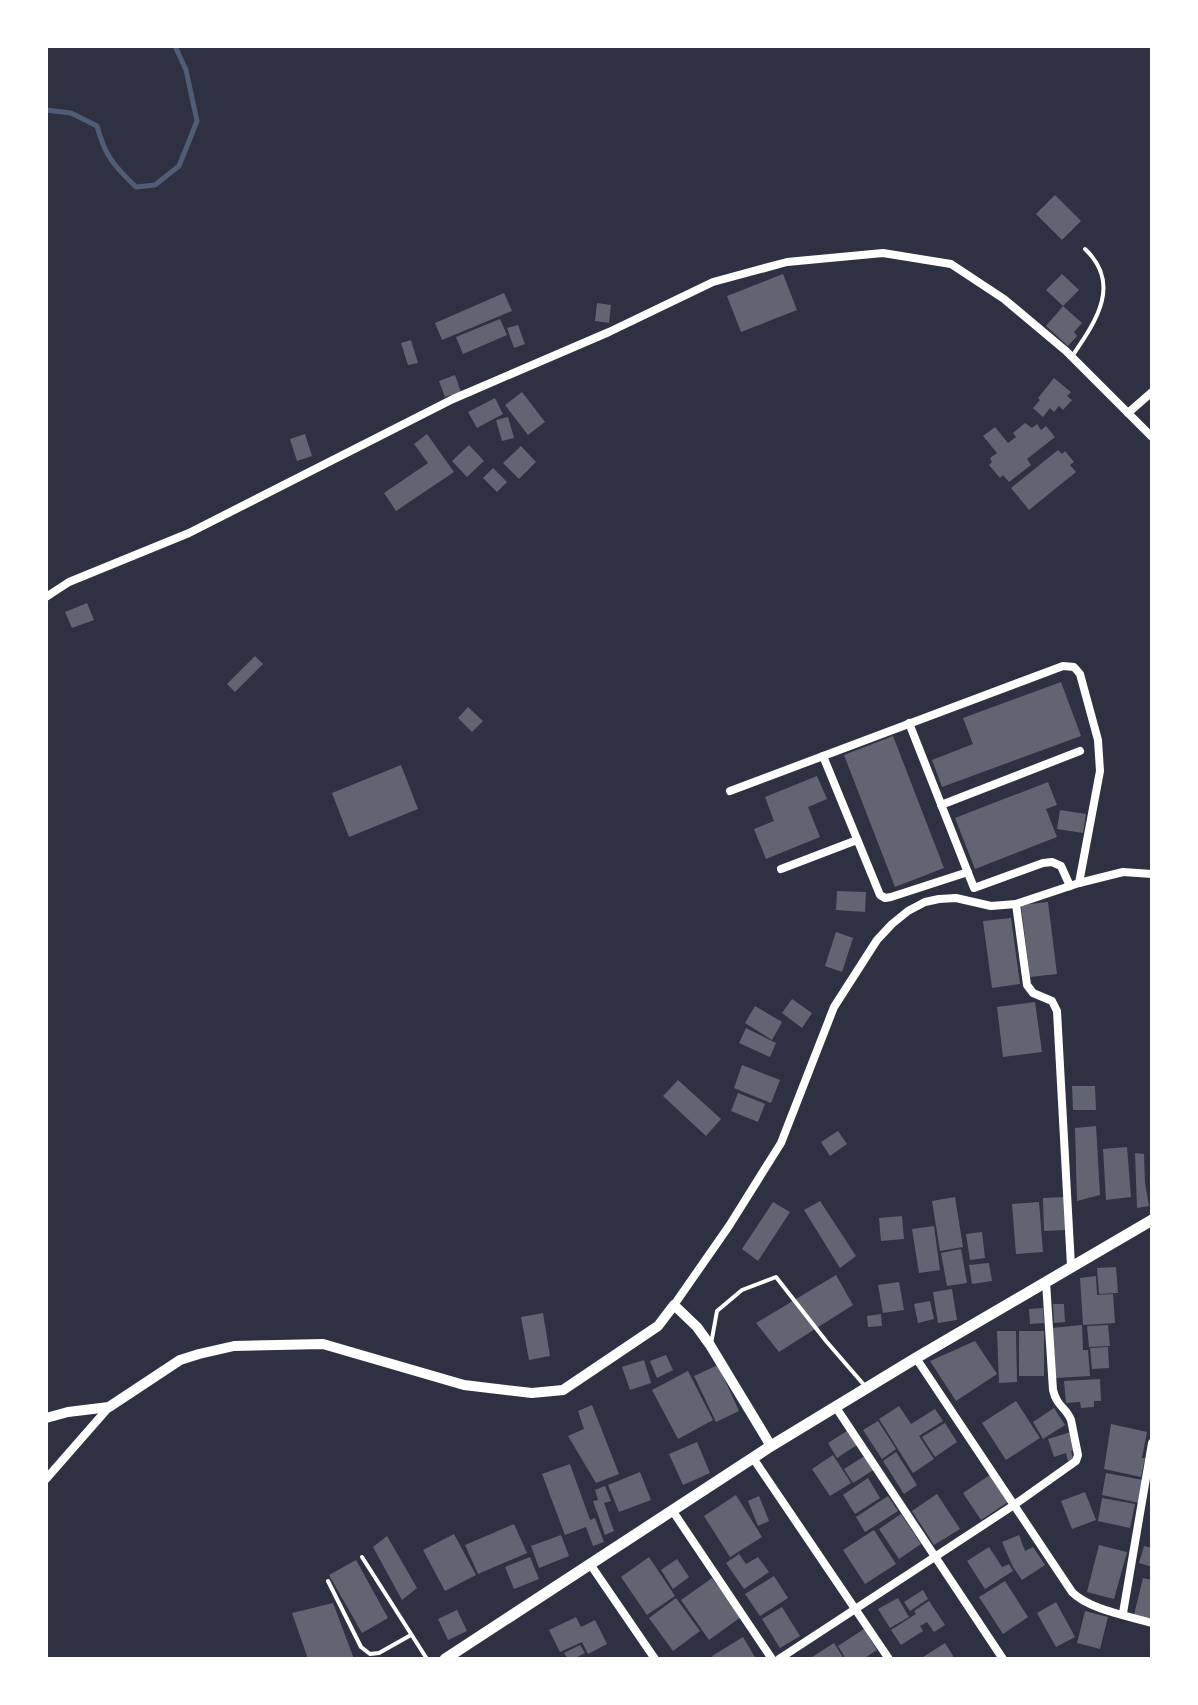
<svg xmlns="http://www.w3.org/2000/svg" width="1198" height="1705" font-family="Overpass,sans-serif">
<style>
.lines{fill:none;stroke-linecap:round;stroke-linejoin:round}
.stream{stroke:#4f5d75;stroke-width:5}
.building{fill:#626471}
.service{stroke:#fff;stroke-width:4}
.minor{stroke:#fff;stroke-width:8}
.tertiary{stroke:#fff;stroke-width:10}
.secondary{stroke:#fff;stroke-width:11}
</style>
<rect width="100%" height="100%" fill="#2d3142"/>
<g class="lines">
<path class="stream" d="M 46,110 L 71,113 L 97,126 C 105,156 114,166 136,187 L 155,185 L 179,166 L 197,121 L 186,70 L 175,46"/>
</g>
<g class="building">
<polygon points="1055,195 1081,221 1062,240 1036,214"/>
<polygon points="783,274 797,310 741,332 727,296"/>
<polygon points="1062,274 1079,290 1063,306 1082,323 1074,332 1077,336 1068,346 1046,326 1063,306 1046,290"/>
<polygon points="504,293 512,311 442,340 435,323"/>
<polygon points="597,303 611,305 609,323 595,321"/>
<polygon points="500,319 507,335 463,354 456,337"/>
<polygon points="518,325 525,344 514,348 507,328"/>
<polygon points="411,340 418,363 408,365 401,343"/>
<polygon points="455,375 461,392 445,397 439,381"/>
<polygon points="1054,378 1071,392 1067,396 1072,400 1063,410 1059,406 1054,412 1050,408 1043,417 1033,408 1040,400 1038,398"/>
<polygon points="522,392 545,422 528,435 505,405"/>
<polygon points="495,398 503,414 477,428 468,412"/>
<polygon points="508,417 514,438 502,441 496,420"/>
<polygon points="1025,423 1032,428 1037,424 1041,430 1046,426 1055,437 1027,459 1031,465 1009,482 1003,475 1000,478 989,465 992,462 990,458 997,453 983,436 995,427 1008,443 1016,437 1013,433"/>
<polygon points="305,434 312,456 297,461 290,439"/>
<polygon points="427,434 454,472 396,511 384,493 428,463 414,444"/>
<polygon points="469,445 484,461 467,477 452,461"/>
<polygon points="521,446 536,462 519,479 503,463"/>
<polygon points="1058,450 1062,454 1065,451 1074,462 1070,465 1076,472 1029,510 1011,488"/>
<polygon points="493,468 507,482 497,492 483,478"/>
<polygon points="87,603 94,620 72,628 65,612"/>
<polygon points="255,656 263,664 235,692 227,684"/>
<polygon points="1061,682 1081,736 942,787 932,760 973,744 963,718"/>
<polygon points="468,707 483,721 472,732 458,718"/>
<polygon points="893,736 944,868 895,887 844,755"/>
<polygon points="401,765 418,809 349,837 332,793"/>
<polygon points="817,776 827,799 808,807 820,837 766,859 754,829 774,821 765,797"/>
<polygon points="1048,782 1057,805 1046,809 1057,837 975,869 955,818"/>
<polygon points="1060,810 1086,814 1083,833 1057,829"/>
<polygon points="837,891 866,892 865,912 836,910"/>
<polygon points="1048,902 1057,974 1030,977 1021,905"/>
<polygon points="1011,918 1020,984 992,988 983,921"/>
<polygon points="836,932 853,938 842,972 825,966"/>
<polygon points="792,999 812,1013 802,1028 782,1013"/>
<polygon points="1035,1002 1042,1052 1003,1057 997,1007"/>
<polygon points="755,1006 782,1022 772,1040 745,1023"/>
<polygon points="746,1028 776,1043 770,1057 739,1043"/>
<polygon points="742,1065 780,1080 771,1103 734,1088"/>
<polygon points="678,1080 721,1119 706,1136 663,1096"/>
<polygon points="1072,1086 1095,1086 1096,1110 1073,1110"/>
<polygon points="738,1093 765,1104 758,1122 731,1111"/>
<polygon points="1096,1126 1100,1195 1077,1201 1075,1128"/>
<polygon points="838,1131 847,1144 830,1156 821,1142"/>
<polygon points="1127,1147 1131,1197 1106,1200 1103,1149"/>
<polygon points="1135,1153 1144,1154 1145,1183 1149,1206 1137,1208"/>
<polygon points="955,1197 963,1247 940,1251 932,1201"/>
<polygon points="1066,1197 1067,1230 1044,1231 1043,1198"/>
<polygon points="820,1201 856,1256 840,1268 804,1210"/>
<polygon points="773,1202 790,1212 758,1261 742,1249"/>
<polygon points="1039,1202 1043,1252 1016,1254 1012,1204"/>
<polygon points="902,1216 904,1239 881,1241 879,1218"/>
<polygon points="934,1226 940,1270 919,1273 912,1229"/>
<polygon points="982,1232 985,1258 970,1260 966,1234"/>
<polygon points="961,1249 967,1283 947,1286 941,1253"/>
<polygon points="989,1263 992,1281 972,1284 969,1265"/>
<polygon points="1116,1267 1118,1293 1099,1294 1097,1268"/>
<polygon points="836,1275 853,1305 779,1352 756,1323"/>
<polygon points="1096,1276 1097,1295 1113,1294 1115,1323 1083,1325 1080,1278"/>
<polygon points="899,1282 904,1310 883,1313 878,1285"/>
<polygon points="952,1289 957,1320 938,1323 933,1292"/>
<polygon points="930,1301 934,1319 918,1323 914,1304"/>
<polygon points="1053,1304 1064,1304 1065,1322 1054,1323"/>
<polygon points="1043,1308 1044,1323 1030,1324 1029,1309"/>
<polygon points="543,1313 550,1356 529,1360 521,1317"/>
<polygon points="881,1314 882,1326 868,1327 867,1316"/>
<polygon points="1082,1325 1083,1350 1088,1350 1090,1376 1055,1378 1052,1328"/>
<polygon points="1108,1325 1110,1346 1089,1347 1087,1326"/>
<polygon points="997,1331 1016,1331 1017,1382 999,1383"/>
<rect x="1019" y="1331" width="25" height="45"/>
<polygon points="975,1341 997,1374 956,1401 930,1361"/>
<polygon points="1108,1347 1109,1368 1092,1369 1090,1348"/>
<polygon points="666,1355 673,1370 657,1378 650,1361"/>
<polygon points="644,1360 651,1383 630,1390 622,1367"/>
<polygon points="718,1365 739,1411 716,1422 694,1376"/>
<polygon points="688,1371 713,1420 678,1439 652,1390"/>
<polygon points="1100,1379 1101,1401 1094,1401 1094,1407 1081,1408 1080,1402 1066,1403 1064,1381"/>
<polygon points="1016,1401 1040,1438 1006,1460 982,1423"/>
<polygon points="592,1405 619,1474 596,1483 568,1436 584,1429 578,1411"/>
<polygon points="899,1406 911,1424 935,1409 943,1421 919,1436 934,1459 913,1473 879,1419"/>
<polygon points="1054,1408 1065,1425 1043,1439 1033,1422"/>
<polygon points="878,1421 896,1449 882,1459 863,1430"/>
<polygon points="945,1423 957,1442 935,1457 922,1437"/>
<polygon points="1111,1424 1147,1432 1142,1458 1145,1458 1141,1477 1104,1469"/>
<polygon points="847,1431 857,1445 837,1458 828,1443"/>
<polygon points="1071,1432 1076,1450 1071,1451 1073,1459 1068,1461 1066,1453 1054,1457 1048,1439"/>
<polygon points="697,1442 710,1473 683,1485 669,1454"/>
<polygon points="896,1452 917,1485 904,1494 883,1461"/>
<polygon points="833,1455 851,1483 830,1496 812,1469"/>
<polygon points="866,1455 875,1469 853,1483 844,1469"/>
<polygon points="570,1464 590,1520 595,1518 604,1542 593,1546 586,1527 565,1535 542,1474"/>
<polygon points="640,1472 651,1500 619,1512 608,1485"/>
<polygon points="1106,1473 1143,1480 1139,1503 1102,1495"/>
<polygon points="990,1475 1008,1502 981,1520 963,1493"/>
<polygon points="868,1478 880,1498 855,1514 843,1495"/>
<polygon points="605,1486 611,1501 604,1503 614,1531 605,1535 593,1501 598,1500 595,1490"/>
<polygon points="1085,1492 1096,1520 1072,1529 1061,1501"/>
<polygon points="937,1494 960,1529 934,1545 912,1511"/>
<polygon points="736,1495 762,1537 730,1557 704,1516"/>
<polygon points="759,1496 769,1521 758,1526 748,1501"/>
<polygon points="888,1496 898,1511 865,1532 856,1517"/>
<polygon points="1102,1498 1135,1504 1130,1528 1098,1521"/>
<polygon points="901,1514 921,1544 899,1559 879,1529"/>
<polygon points="514,1524 527,1553 478,1574 465,1545"/>
<polygon points="874,1530 896,1564 865,1584 843,1550"/>
<polygon points="454,1534 476,1575 445,1591 423,1550"/>
<polygon points="561,1535 569,1556 539,1568 531,1546"/>
<polygon points="1019,1535 1025,1551 1033,1547 1045,1565 1022,1580 1013,1567 1002,1542"/>
<polygon points="387,1536 417,1588 402,1600 373,1547"/>
<polygon points="1099,1545 1127,1552 1114,1599 1087,1592"/>
<polygon points="1144,1546 1152,1548 1152,1567 1139,1563"/>
<polygon points="989,1547 1002,1567 1009,1564 1013,1571 985,1589 967,1561"/>
<polygon points="739,1554 746,1564 758,1557 769,1572 744,1589 726,1563"/>
<polygon points="530,1557 539,1579 514,1589 505,1567"/>
<polygon points="649,1557 675,1596 647,1615 621,1577"/>
<polygon points="677,1559 689,1577 673,1589 661,1570"/>
<polygon points="356,1560 388,1618 362,1633 329,1575"/>
<polygon points="774,1576 788,1598 760,1616 745,1594"/>
<polygon points="712,1578 741,1617 709,1640 681,1600"/>
<polygon points="1143,1578 1152,1580 1152,1620 1134,1615"/>
<polygon points="1005,1581 1028,1617 1003,1634 979,1597"/>
<polygon points="923,1590 928,1599 910,1611 904,1602"/>
<polygon points="676,1598 700,1631 673,1651 649,1618"/>
<polygon points="898,1598 909,1617 890,1628 878,1609"/>
<polygon points="929,1601 945,1625 934,1632 927,1622 920,1626 923,1631 901,1645 891,1630 916,1614 914,1611"/>
<polygon points="1056,1602 1075,1637 1056,1647 1037,1613"/>
<polygon points="333,1603 354,1659 308,1659 292,1613"/>
<polygon points="782,1607 800,1636 780,1648 762,1619"/>
<polygon points="457,1610 467,1631 448,1640 438,1619"/>
<polygon points="1085,1611 1108,1617 1100,1649 1077,1643"/>
<polygon points="576,1617 581,1627 595,1620 607,1644 588,1654 582,1642 560,1652 549,1630"/>
<polygon points="864,1629 877,1650 863,1659 846,1659 838,1646"/>
<polygon points="743,1637 756,1659 714,1659 712,1656"/>
<polygon points="834,1643 844,1659 809,1659"/>
<polygon points="945,1643 955,1659 920,1659"/>
<polygon points="580,1645 585,1653 573,1659 568,1659 564,1653"/>
</g>
<g class="lines">
<g class="service">
<path d="M 1073,355 C 1096,321 1122,284 1085,249"/>
<polyline points="711,1344 717,1311 742,1290 776,1277 826,1341 865,1386"/>
<polyline points="362,1557 427,1659"/>
<polyline points="328,1581 361,1647 370,1654 379,1653 411,1635"/>
</g>
<g class="minor">
<polyline points="1128,413 1152,392"/>
<polyline points="46,597 69,582 189,533 453,399 609,332 713,282 787,262 883,253 951,264 1004,299 1066,351 1152,437"/>
<polyline points="909,723 974,888 1043,863 1052,862 1061,866 1070,886"/>
<polyline points="823,756 880,895 885,898 891,897 968,872"/>
<polyline points="730,791 1063,666 1074,667 1080,674 1098,740 1100,771 1079,883"/>
<polyline points="941,805 1080,751"/>
<polyline points="781,869 857,840"/>
<polyline points="1016,904 1027,985 1033,993 1052,1001 1057,1011 1071,1266"/>
<polyline points="674,1305 729,1226 781,1143 834,1007 877,940 892,924 908,911 925,902 939,899 956,898 991,906 1016,904 1079,883 1123,872 1152,874"/>
<path d="M 916,1358 L 1072,1592 C 1088,1609 1129,1616 1152,1623"/>
<polyline points="835,1406 1003,1659"/>
<polyline points="753,1458 889,1659"/>
<polyline points="46,1479 109,1407"/>
<polyline points="672,1510 772,1659"/>
<polyline points="590,1564 655,1659"/>
<polyline points="1123,1613 1152,1443"/>
<path d="M 779,1659 L 1014,1505 L 1076,1461 L 1078,1455 L 1071,1420 C 1066,1407 1057,1407 1053,1390 L 1046,1282"/>
</g>
<polyline class="tertiary" points="46,1418 68,1412 109,1407 180,1360 199,1354 234,1346 323,1344 464,1385 532,1393 563,1390 658,1326 674,1305 697,1327 710,1345 771,1446"/>
<polyline class="secondary" points="445,1659 771,1446 916,1358 1152,1220"/>
</g>
<rect width="1198" height="1705" fill="none" stroke="#ffffff" stroke-width="96"/>
</svg>
